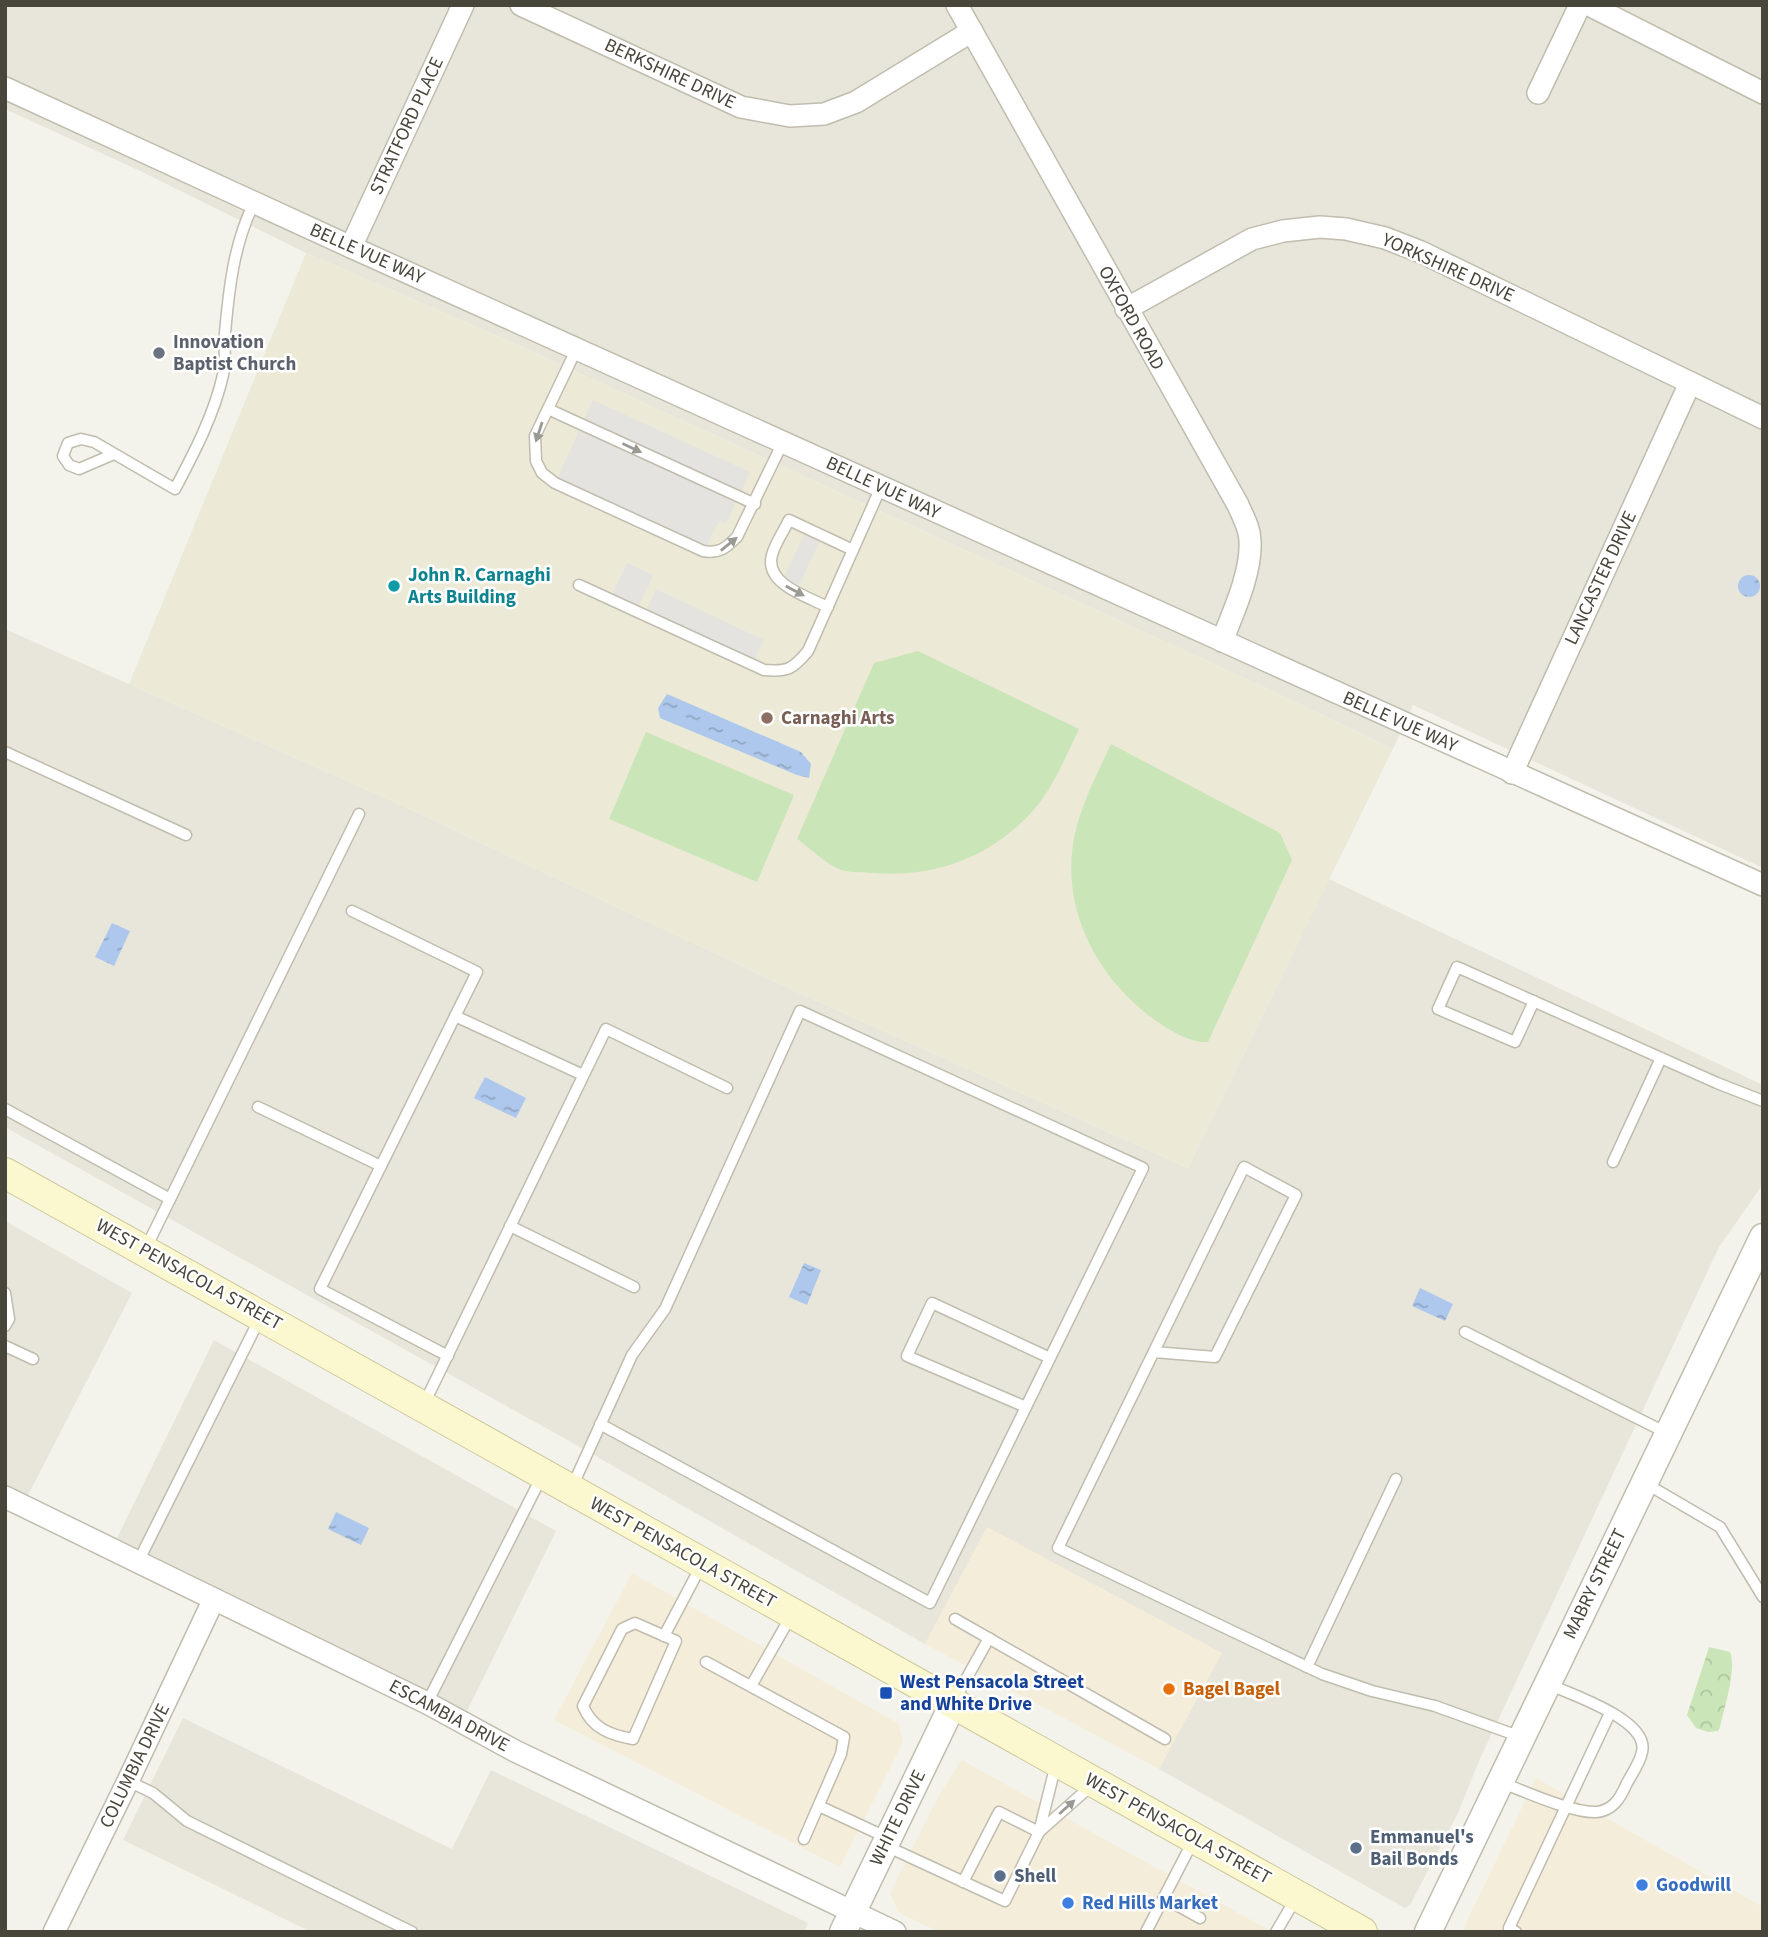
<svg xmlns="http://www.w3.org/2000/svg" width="1768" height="1937" font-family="'Source Sans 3',sans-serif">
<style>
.residential{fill:#e8e6da}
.commercial{fill:#f4edd9}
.education{fill:#ecead7}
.grass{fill:#cae5b8}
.park{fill:url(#park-crowns)}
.parking{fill:#e4e3df}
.water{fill:url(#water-ripples)}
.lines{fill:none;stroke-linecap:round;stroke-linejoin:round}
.service-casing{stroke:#c0bcae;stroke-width:13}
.minor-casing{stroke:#c0bcae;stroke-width:24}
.tertiary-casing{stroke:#c0bcae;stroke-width:29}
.secondary-casing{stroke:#cdc89c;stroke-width:32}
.service{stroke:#fff;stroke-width:10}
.minor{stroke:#fff;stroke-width:21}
.tertiary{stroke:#fff;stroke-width:26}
.secondary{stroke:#fbf7cf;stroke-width:30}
.oneway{fill:#9a9993}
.worship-dot{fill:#6b7280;stroke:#fff;stroke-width:2.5}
.culture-dot{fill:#0f9aa8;stroke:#fff;stroke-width:2.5}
.education-dot{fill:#8d6e63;stroke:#fff;stroke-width:2.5}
.food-dot{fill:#e8710a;stroke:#fff;stroke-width:2.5}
.transit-dot{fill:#1a4fb4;stroke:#fff;stroke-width:2.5}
.service-dot{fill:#5c6f8a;stroke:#fff;stroke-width:2.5}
.shop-dot{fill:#3f7fe0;stroke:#fff;stroke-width:2.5}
.labels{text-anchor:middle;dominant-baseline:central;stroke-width:5;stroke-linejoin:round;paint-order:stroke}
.street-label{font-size:19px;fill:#48453a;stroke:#fff}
.worship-label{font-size:19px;font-weight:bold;fill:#5b616d;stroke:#fff;text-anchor:start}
.culture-label{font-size:19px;font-weight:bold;fill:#0d838f;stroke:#fff;text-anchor:start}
.education-label{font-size:19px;font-weight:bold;fill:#785e54;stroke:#fff;text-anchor:start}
.transit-label{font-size:19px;font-weight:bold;fill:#164399;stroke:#fff;text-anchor:start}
.food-label{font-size:19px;font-weight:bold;fill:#c56008;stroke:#fff;text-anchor:start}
.service-label{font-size:19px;font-weight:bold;fill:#4e5e75;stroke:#fff;text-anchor:start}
.shop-label{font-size:19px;font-weight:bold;fill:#366cbe;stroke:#fff;text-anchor:start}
</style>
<defs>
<pattern id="park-crowns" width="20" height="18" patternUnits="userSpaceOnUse" patternTransform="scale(1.75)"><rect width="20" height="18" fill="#cae5b8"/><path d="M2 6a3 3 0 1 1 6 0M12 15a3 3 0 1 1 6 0" fill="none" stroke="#afc69f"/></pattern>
<pattern id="water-ripples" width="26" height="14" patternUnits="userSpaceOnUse" patternTransform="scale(1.75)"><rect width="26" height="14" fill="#adc8ec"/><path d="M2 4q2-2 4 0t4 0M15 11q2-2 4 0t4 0" fill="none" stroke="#8fa4c0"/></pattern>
</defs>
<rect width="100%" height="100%" fill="#f4f3eb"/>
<g class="residential">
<polygon points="5,5 1763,5 1763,868 1413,705 1393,749 1264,687 507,340 306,253 138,170 5,109"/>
<polygon points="5,629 390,800 797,992 1188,1168 1329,879 1763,1085 1763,1184 1719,1247 1479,1761 1458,1813 1410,1905 1405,1908 1159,1769 1221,1653 987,1528 925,1644 580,1447 5,1127"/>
<polygon points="5,1221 132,1293 27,1497 5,1486"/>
<polygon points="214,1340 556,1531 467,1711 117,1538"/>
<polygon points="183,1718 452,1849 491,1770 808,1923 804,1932 311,1932 123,1840"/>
</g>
<g class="commercial">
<polygon points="987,1527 1222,1653 1159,1769 925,1644"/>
<polygon points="632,1573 899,1724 903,1742 840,1867 554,1720"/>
<polygon points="962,1760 1131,1854 1273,1932 939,1932 906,1916 898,1911 890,1893 939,1795"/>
<polygon points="1536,1778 1763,1907 1763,1932 1464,1932 1465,1925"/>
</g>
<polygon class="education" points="306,253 507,340 1264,687 1393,749 1188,1168 797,992 390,800 129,684"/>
<g class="grass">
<path d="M 918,651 L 1079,729 C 1065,758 1053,789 1031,813 C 989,858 934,878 873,873 C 863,872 850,873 841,870 C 828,866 809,847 797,839 L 874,663 Z"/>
<polygon points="646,732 794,795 757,882 609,819"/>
<path d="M 1111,744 L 1280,833 L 1292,860 L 1208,1042 C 1188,1044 1157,1023 1142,1010 C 1089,965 1059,898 1076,829 C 1084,799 1098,772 1111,744 Z"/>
</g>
<path class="park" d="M 1709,1647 L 1730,1652 C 1737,1669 1724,1709 1720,1727 L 1718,1731 L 1708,1732 L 1696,1728 L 1687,1715 Z"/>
<g class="parking">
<polygon points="593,400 750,472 726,524 719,521 704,551 555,483"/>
<polygon points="807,528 822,536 796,592 782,582"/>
<polygon points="627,563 653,575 636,612 610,599"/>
<polygon points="656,589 764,640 752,665 644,615"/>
</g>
<g class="water">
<circle cx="1749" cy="586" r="11"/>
<polygon points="667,694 801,752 811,764 809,778 797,775 660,718 658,708"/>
<polygon points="112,923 130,931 114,966 95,957"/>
<polygon points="485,1077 526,1098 516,1118 474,1098"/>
<polygon points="804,1263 821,1270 807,1305 789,1297"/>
<polygon points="1420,1288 1453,1304 1445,1321 1412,1306"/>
<polygon points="336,1512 369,1528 361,1545 328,1529"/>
</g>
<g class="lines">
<defs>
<g id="service">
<path d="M 577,348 L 535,436 L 536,461 L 542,473 L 555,483 L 703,551 C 719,554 726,548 737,537 L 783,442"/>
<polyline points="548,409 755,504"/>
<path d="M 114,454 L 79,469 L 69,465 L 63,456 L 68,443 L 81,439 L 94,442 L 175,489 C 194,453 214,415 223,375 C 226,362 224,346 225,333 C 229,288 234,243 254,203"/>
<path d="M 579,585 L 764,670 C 788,672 793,669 808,651 L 881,487"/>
<path d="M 828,607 C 808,597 764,584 772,555 C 775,543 784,531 789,520 L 853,550"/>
<polyline points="5,752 186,835"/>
<polyline points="352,911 477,972 320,1289 448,1356"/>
<polyline points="1534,1001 1515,1042 1438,1009 1457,967 1717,1083 1763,1101"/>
<polyline points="455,1016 583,1075"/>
<polyline points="258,1107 381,1166"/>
<polyline points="5,1109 170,1199"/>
<polyline points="1613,1162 1661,1058"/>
<polyline points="510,1226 634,1287"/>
<polyline points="146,1248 359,814"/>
<polyline points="5,1293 9,1319 5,1326"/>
<polyline points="1465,1332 1667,1433"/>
<polyline points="5,1346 33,1359"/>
<polyline points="1154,1352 1215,1357 1296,1195 1244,1167 1058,1548 1322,1674 1372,1691 1435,1706 1521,1737"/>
<polyline points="424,1404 606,1029 727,1088"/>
<polyline points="1026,1407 907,1356 932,1303 1050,1358"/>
<polyline points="1645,1483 1720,1527 1763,1597"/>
<polyline points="572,1487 632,1355 665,1309 800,1011 1143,1168 930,1603 600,1424"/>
<polyline points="138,1562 260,1318"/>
<polyline points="955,1619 1165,1739"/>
<path d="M 635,1623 L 676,1641 L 633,1739 C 610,1735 592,1728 583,1706 L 622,1629 Z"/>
<polyline points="664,1636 701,1566"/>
<polyline points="706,1662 844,1737 841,1754 804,1839"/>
<polyline points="1307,1667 1396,1479"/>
<polyline points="751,1686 791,1616"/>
<polyline points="954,1701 989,1638"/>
<polyline points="427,1703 542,1476"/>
<polyline points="128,1781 153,1793 187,1821 412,1932"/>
<path d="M 1500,1782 C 1524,1791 1572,1813 1596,1812 C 1612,1811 1620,1799 1626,1785 C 1631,1775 1640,1763 1642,1752 C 1650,1720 1570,1694 1548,1684"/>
<polyline points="819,1806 888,1838"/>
<polyline points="1039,1832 1092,1785"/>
<polyline points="886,1846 1005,1901 1039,1832 1056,1764"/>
<polyline points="963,1882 999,1812 1039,1832"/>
<polyline points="1164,1898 1200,1918"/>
<polyline points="1146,1932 1193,1841"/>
<polyline points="1276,1932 1296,1898"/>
<polyline points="1516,1932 1509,1928 1610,1713"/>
</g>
<g id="minor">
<polyline points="521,5 741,107 790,116 824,114 856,102 972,31"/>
<path d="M 957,5 L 1238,505 C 1243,517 1250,528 1250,541 C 1252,572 1233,613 1222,641"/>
<polyline points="1589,5 1763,93"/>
<polyline points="5,88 351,247 1763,885"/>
<polyline points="1538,93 1580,5"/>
<polyline points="351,247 463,5"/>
<polyline points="1126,309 1252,239 1283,231 1320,227 1346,229 1385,238 1421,252 1763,418"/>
<polyline points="1512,773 1690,383"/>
<polyline points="5,1497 427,1703 515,1751 895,1932"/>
<polyline points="54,1932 128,1781 214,1599"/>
</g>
<g id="tertiary">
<polyline points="843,1932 953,1704"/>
<polyline points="1428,1932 1763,1237"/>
</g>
<polyline id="secondary" points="5,1173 1362,1932"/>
</defs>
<use href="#service" class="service-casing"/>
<use href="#minor" class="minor-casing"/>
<use href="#tertiary" class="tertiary-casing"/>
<use href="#secondary" class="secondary-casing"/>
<use href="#service" class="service"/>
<use href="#minor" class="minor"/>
<use href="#tertiary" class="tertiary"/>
<use href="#secondary" class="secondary"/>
</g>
<defs><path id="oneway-solid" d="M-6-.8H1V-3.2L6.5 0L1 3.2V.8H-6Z" transform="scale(1.75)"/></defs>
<g class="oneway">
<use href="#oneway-solid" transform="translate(539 432) rotate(108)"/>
<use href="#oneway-solid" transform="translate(632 448) rotate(25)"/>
<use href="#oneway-solid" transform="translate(729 544) rotate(-39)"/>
<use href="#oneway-solid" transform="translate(795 591) rotate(28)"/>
<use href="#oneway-solid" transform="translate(1067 1807) rotate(-42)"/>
</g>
<circle class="worship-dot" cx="159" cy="353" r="7"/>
<circle class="culture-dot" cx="394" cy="586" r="7"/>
<circle class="education-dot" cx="767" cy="718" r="7"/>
<circle class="food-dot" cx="1169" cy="1689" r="7"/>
<rect class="transit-dot" x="879" y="1686" width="14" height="14" rx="3.5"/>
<g class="service-dot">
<circle cx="1356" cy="1848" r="7"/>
<circle cx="1000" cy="1876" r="7"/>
</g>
<g class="shop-dot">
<circle cx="1642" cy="1885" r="7"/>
<circle cx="1068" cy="1903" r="7"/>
</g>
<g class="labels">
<g class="street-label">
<text transform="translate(670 74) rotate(25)">BERKSHIRE DRIVE</text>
<text transform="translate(407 126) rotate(-65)">STRATFORD PLACE</text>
<text transform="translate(367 254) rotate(24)">BELLE VUE WAY</text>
<text transform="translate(1448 268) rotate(24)">YORKSHIRE DRIVE</text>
<text transform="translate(1131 318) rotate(61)">OXFORD ROAD</text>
<text transform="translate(883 488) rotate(25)">BELLE VUE WAY</text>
<text transform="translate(1601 578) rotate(-65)">LANCASTER DRIVE</text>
<text transform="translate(1400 722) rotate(24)">BELLE VUE WAY</text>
<text transform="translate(189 1275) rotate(29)">WEST PENSACOLA STREET</text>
<text transform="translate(683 1553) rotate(29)">WEST PENSACOLA STREET</text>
<text transform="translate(1595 1584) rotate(-64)">MABRY STREET</text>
<text transform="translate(449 1716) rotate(28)">ESCAMBIA DRIVE</text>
<text transform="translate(135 1766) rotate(-64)">COLUMBIA DRIVE</text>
<text transform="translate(898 1818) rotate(-64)">WHITE DRIVE</text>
<text transform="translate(1178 1829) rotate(29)">WEST PENSACOLA STREET</text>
</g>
<g class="worship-label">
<text x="173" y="342">Innovation<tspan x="173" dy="22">Baptist Church</tspan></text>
</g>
<g class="culture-label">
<text x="408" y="575">John R. Carnaghi<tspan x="408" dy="22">Arts Building</tspan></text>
</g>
<g class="education-label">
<text x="781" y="718">Carnaghi Arts</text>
</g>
<g class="transit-label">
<text x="900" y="1682">West Pensacola Street<tspan x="900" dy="22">and White Drive</tspan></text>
</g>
<g class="food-label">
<text x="1183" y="1689">Bagel Bagel</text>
</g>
<g class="service-label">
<text x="1370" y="1837">Emmanuel's<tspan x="1370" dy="22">Bail Bonds</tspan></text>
<text x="1014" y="1876">Shell</text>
</g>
<g class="shop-label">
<text x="1656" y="1885">Goodwill</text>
<text x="1082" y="1903">Red Hills Market</text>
</g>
</g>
<rect width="1768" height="1937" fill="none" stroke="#48453a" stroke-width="14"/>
</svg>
